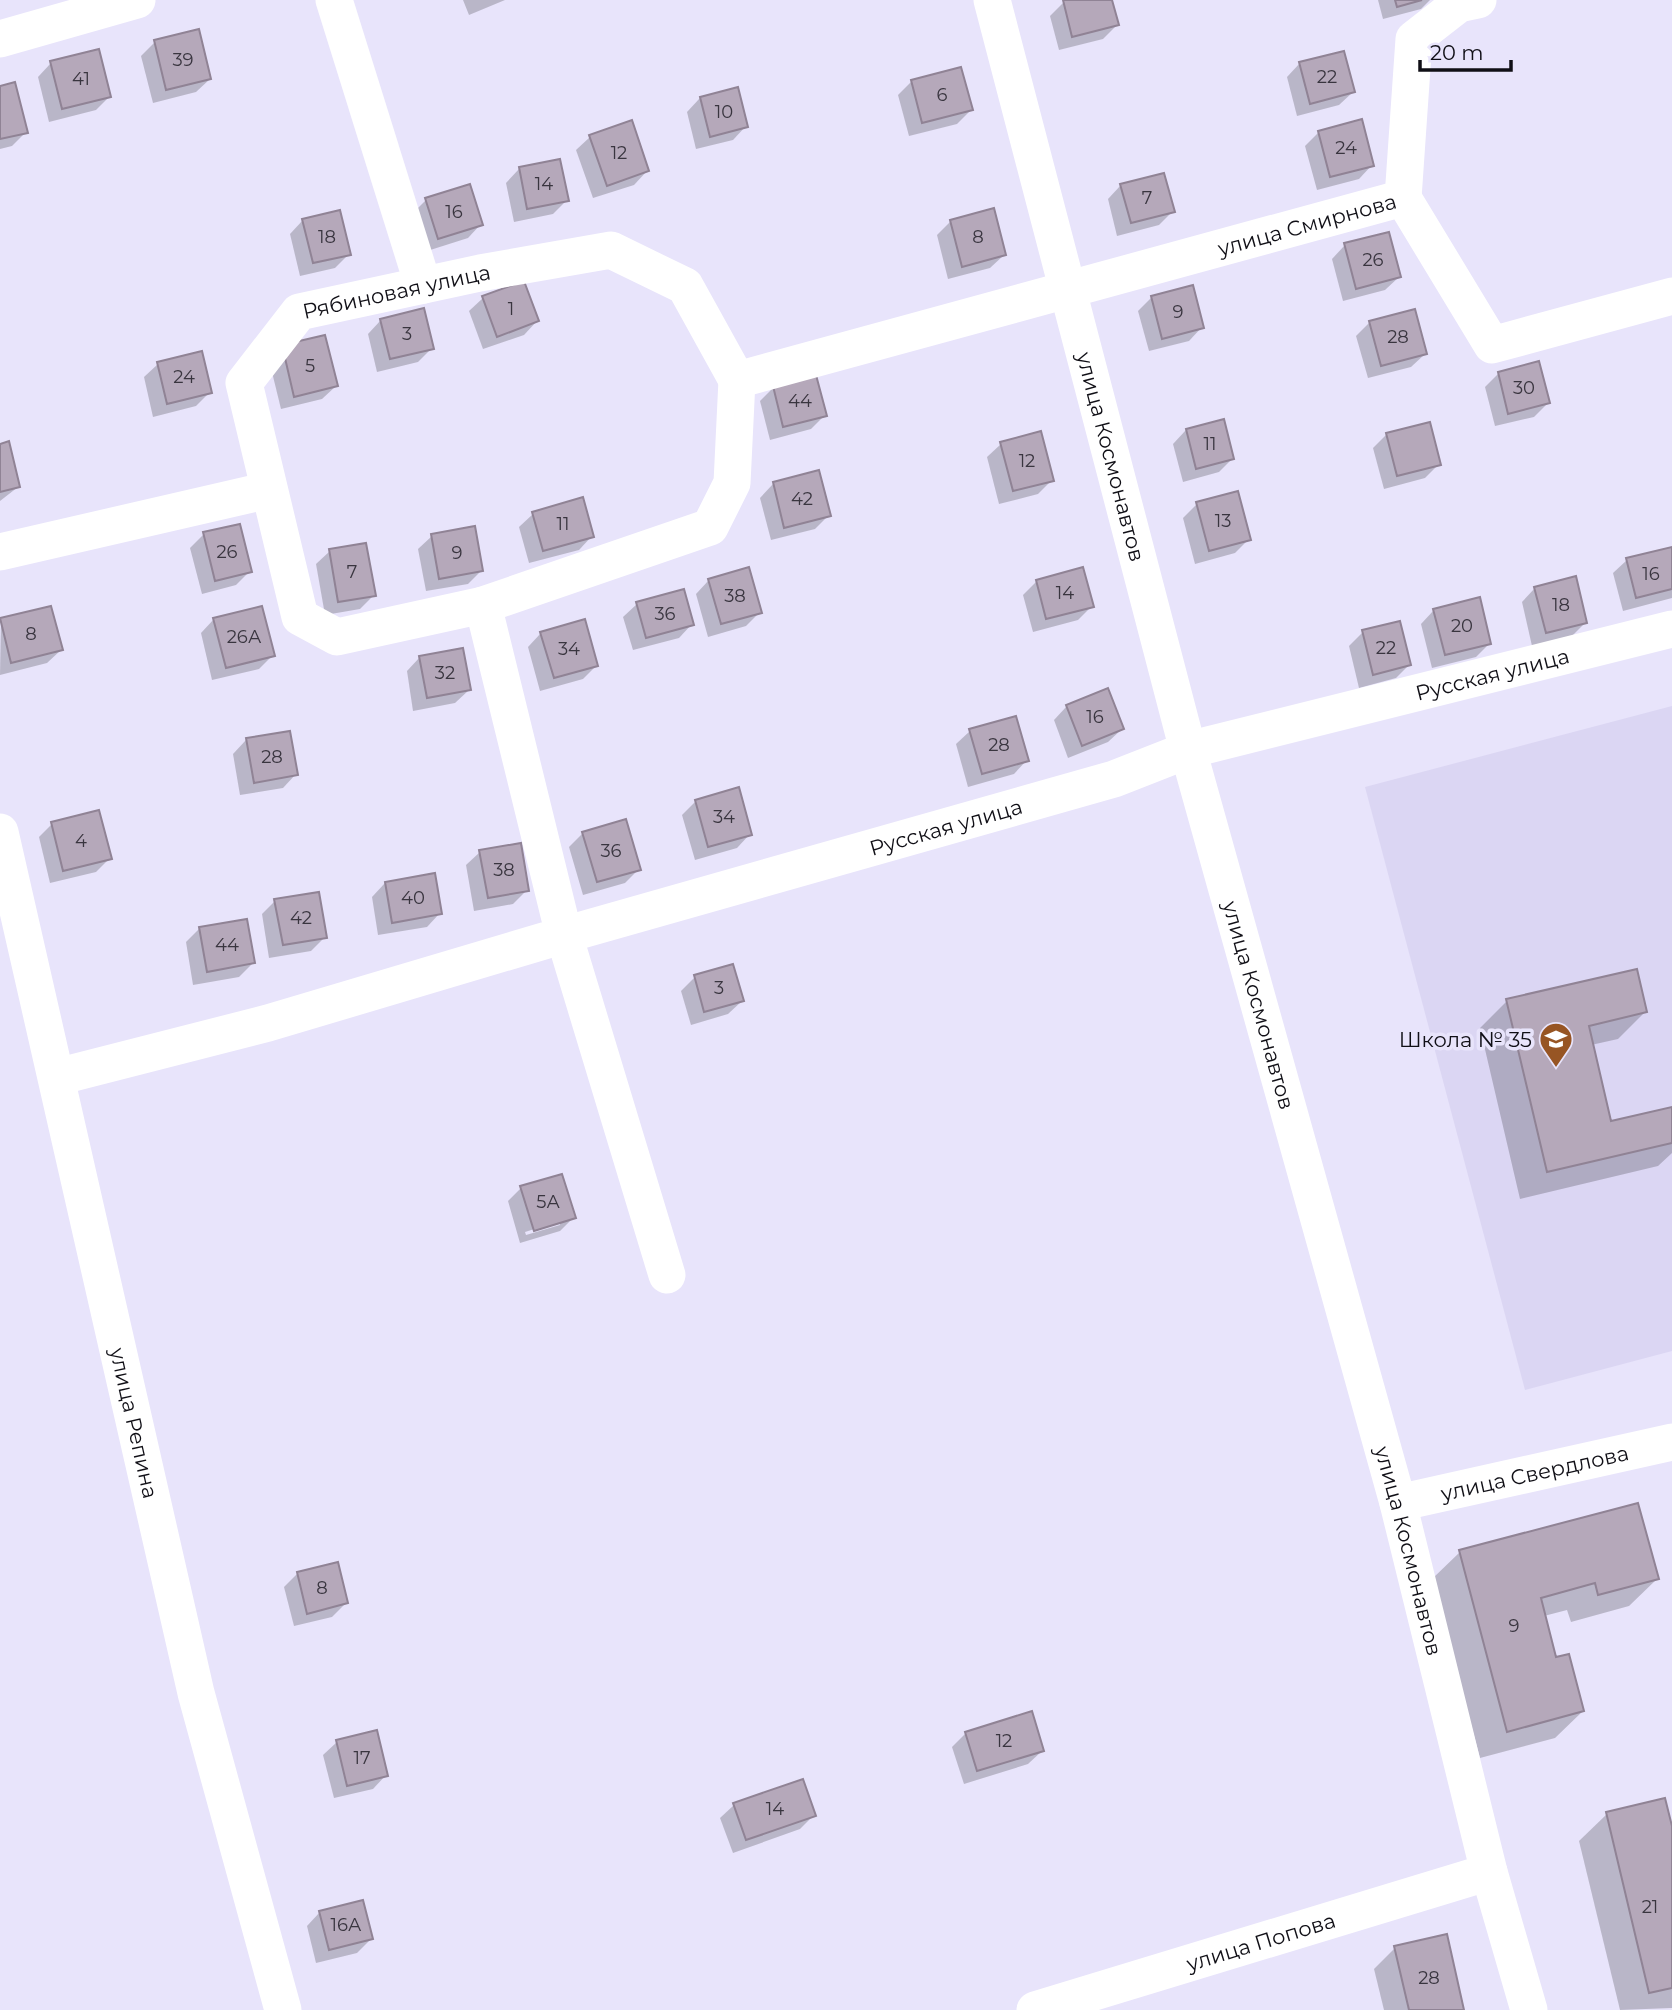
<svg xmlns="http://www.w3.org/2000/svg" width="1672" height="2010" font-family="Montserrat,sans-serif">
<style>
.built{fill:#dbd6f3}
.shadow{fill:#0003;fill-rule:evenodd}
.building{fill:#b5a8ba;stroke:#908395;stroke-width:2}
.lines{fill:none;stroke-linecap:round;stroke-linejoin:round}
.minor{stroke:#fff;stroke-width:37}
.labels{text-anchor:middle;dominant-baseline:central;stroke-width:7;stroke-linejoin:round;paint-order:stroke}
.number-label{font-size:18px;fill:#39353f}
.street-label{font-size:21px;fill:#100f16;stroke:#e8e4fb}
.poi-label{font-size:21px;fill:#100f16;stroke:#e8e4fb;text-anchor:end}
</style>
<rect width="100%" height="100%" fill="#e8e4fb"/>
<polygon class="built" points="1672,706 1672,1351 1525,1390 1365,787"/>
<g class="shadow">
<polygon points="463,0 505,0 469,15"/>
<polygon points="1071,0 1110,0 1117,25 1103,39 1059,50 1050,16 1064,2"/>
<polygon points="1378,0 1430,0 1421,9 1383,19"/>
<polygon points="155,42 210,79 196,92 153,103 141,56"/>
<polygon points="51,63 109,97 96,110 49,122 38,77"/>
<polygon points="1300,63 1353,92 1339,105 1297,116 1287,77"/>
<polygon points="912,81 971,110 957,124 909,136 898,95"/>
<polygon points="0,88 26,132 12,146 0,149"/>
<polygon points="700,98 746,126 733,140 696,149 687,112"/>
<polygon points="1319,132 1372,165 1359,179 1317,190 1305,146"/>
<polygon points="590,137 647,171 634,185 593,198 576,150"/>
<polygon points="559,161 567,200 553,214 514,222 506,183 519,169"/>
<polygon points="1121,185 1173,211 1159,225 1117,236 1108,199"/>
<polygon points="469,186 481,224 468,238 424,252 412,214 426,200"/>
<polygon points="303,220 349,254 335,268 300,276 290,234"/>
<polygon points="951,221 1004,255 990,268 948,279 937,235"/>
<polygon points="1345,245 1399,277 1385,290 1343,301 1332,259"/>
<polygon points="1152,297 1202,327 1189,341 1149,351 1138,311"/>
<polygon points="483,298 537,321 524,335 483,349 469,311"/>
<polygon points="381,320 432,348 418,362 377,372 368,334"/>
<polygon points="1370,322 1425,354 1411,367 1368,378 1356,336"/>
<polygon points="283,347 336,386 322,399 281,409 269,360"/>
<polygon points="158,364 210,392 196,406 153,417 144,377"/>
<polygon points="1499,373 1548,403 1534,417 1495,426 1485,387"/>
<polygon points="774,387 825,415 811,429 770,440 760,401"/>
<polygon points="1186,430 1232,459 1219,472 1183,482 1173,444"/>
<polygon points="1387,434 1439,464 1425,478 1384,489 1373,448"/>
<polygon points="1001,444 1052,480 1038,494 999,504 987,457"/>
<polygon points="0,445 18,487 0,501"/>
<polygon points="818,472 829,515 815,529 771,540 760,498 773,484"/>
<polygon points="1197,504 1249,539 1235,553 1195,564 1183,518"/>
<polygon points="533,514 592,536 579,550 529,563 519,527"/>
<polygon points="204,534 250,571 236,585 202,594 190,548"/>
<polygon points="432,536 481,571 468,584 426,591 418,549"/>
<polygon points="1672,548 1672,598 1623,611 1613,573 1627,560"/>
<polygon points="330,551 374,595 360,609 325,615 316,564"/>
<polygon points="709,580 760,612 746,626 708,637 696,594"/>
<polygon points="1037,581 1092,606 1078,620 1033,632 1023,595"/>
<polygon points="1535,588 1586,622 1572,636 1532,646 1522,602"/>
<polygon points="637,604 692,624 679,638 633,650 623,617"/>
<polygon points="1434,610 1490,643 1476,657 1432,668 1421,624"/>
<polygon points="214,619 273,655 259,669 212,680 201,633"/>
<polygon points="1,620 61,650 47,663 0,675"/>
<polygon points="1363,632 1409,665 1396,678 1359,688 1349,646"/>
<polygon points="541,633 596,666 583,679 540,691 528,647"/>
<polygon points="420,657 469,690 455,703 413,711 407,671"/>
<polygon points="1067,706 1122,729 1108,742 1068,758 1054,720"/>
<polygon points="970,731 1027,760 1014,774 968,787 956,744"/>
<polygon points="246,740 296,774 283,788 240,795 233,754"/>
<polygon points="696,801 750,834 737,848 695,860 682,815"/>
<polygon points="52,824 110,858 96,872 50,883 39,837"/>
<polygon points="583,833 639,869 625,883 583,895 569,847"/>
<polygon points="480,852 527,890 513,904 474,911 466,865"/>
<polygon points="385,883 440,913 427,927 378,935 372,897"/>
<polygon points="275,901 325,937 311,951 269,958 262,914"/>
<polygon points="200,928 253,963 239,977 193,985 186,942"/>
<polygon points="695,977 742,1001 728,1014 691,1025 681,991"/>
<polygon points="1507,1001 1645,1012 1618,1039 1591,1045 1610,1123 1672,1108 1672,1153 1658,1166 1520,1199 1480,1028"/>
<path d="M 521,1188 L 574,1217 L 560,1231 L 520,1243 L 508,1201 ZM 560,1221 L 560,1225 L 526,1235 L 525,1232 Z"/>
<polygon points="1460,1552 1657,1579 1629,1606 1571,1622 1567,1610 1544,1616 1555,1660 1583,1711 1555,1738 1480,1758 1432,1579"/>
<polygon points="298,1573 346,1603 332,1617 294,1626 284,1587"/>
<polygon points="966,1733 1042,1751 1028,1764 964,1784 952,1747"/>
<polygon points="337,1742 386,1775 373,1789 334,1798 323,1755"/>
<polygon points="734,1805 814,1815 800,1829 733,1853 720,1818"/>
<polygon points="1607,1814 1672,1833 1672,2008 1620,2010 1579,1841"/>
<polygon points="320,1912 371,1939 357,1953 316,1963 307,1926"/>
<polygon points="1395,1948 1462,2010 1384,2010 1374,1969"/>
</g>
<g class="building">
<polygon points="1063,0 1112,0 1119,25 1072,37"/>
<polygon points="1395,0 1422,0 1397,7"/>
<polygon points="199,29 211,79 166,90 154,40"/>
<polygon points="99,49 111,97 62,109 50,61"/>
<polygon points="1344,51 1355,92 1310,104 1299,62"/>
<polygon points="961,67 973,110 922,123 911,80"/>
<polygon points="15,82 28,133 0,139 0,86"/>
<polygon points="738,87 748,127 710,137 700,97"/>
<polygon points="1362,119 1374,166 1330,177 1318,131"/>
<polygon points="632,120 649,171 607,186 589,135"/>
<polygon points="560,159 569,201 527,209 519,167"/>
<polygon points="1164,173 1175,212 1131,223 1120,184"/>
<polygon points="470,184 483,225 438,239 425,198"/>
<polygon points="994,208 1006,255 962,267 950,220"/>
<polygon points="340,210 351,255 313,263 302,219"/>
<polygon points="1389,232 1401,277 1356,289 1344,243"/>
<polygon points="524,281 539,321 497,337 482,296"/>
<polygon points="1193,285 1204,328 1162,339 1151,296"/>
<polygon points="424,308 434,349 390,359 380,319"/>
<polygon points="1415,309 1427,354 1381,366 1369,321"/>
<polygon points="325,335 338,386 294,397 282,345"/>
<polygon points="202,351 212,393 167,404 157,362"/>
<polygon points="1539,361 1550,403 1508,414 1498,372"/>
<polygon points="816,375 827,416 783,427 773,386"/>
<polygon points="1224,419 1234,459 1196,469 1186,429"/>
<polygon points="1430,422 1441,465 1397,476 1386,433"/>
<polygon points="1041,431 1054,481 1013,491 1000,442"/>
<polygon points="9,441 20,487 0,492 0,444"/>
<polygon points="819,470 831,516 784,528 773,482"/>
<polygon points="1238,491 1251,540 1209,551 1196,502"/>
<polygon points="583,497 594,537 543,551 532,512"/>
<polygon points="240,524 252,572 215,581 203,532"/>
<polygon points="475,526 483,571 439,579 431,534"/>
<polygon points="366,543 376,596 338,602 329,549"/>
<polygon points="1672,547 1672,589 1636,598 1626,558"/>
<polygon points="749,567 762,613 721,624 708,579"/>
<polygon points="1083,567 1094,607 1046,619 1036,580"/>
<polygon points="1576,576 1587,623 1546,633 1534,587"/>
<polygon points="684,589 694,625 646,638 636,602"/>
<polygon points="1480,597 1491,644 1445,655 1433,609"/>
<polygon points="51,606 63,650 11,663 0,618"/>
<polygon points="262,606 275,656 226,668 213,618"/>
<polygon points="585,619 598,666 554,678 540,632"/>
<polygon points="1400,621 1411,665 1373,675 1362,630"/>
<polygon points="463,648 471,690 427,698 419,656"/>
<polygon points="1108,688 1124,729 1082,746 1066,705"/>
<polygon points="1016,716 1029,761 982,774 969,729"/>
<polygon points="290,731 298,775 254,783 246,738"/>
<polygon points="739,787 752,835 708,847 695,800"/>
<polygon points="99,810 112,859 63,871 51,822"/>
<polygon points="626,819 641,870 597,882 582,832"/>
<polygon points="521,843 529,891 488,898 479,850"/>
<polygon points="435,873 442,914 392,923 385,882"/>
<polygon points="319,892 327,938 283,945 274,899"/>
<polygon points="247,919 255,963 207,972 199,927"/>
<polygon points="733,964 744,1001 704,1012 694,975"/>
<polygon points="1637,969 1647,1012 1589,1026 1611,1121 1672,1107 1672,1143 1547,1172 1506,999"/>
<polygon points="562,1174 576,1218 534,1231 520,1186"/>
<polygon points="1638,1503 1659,1579 1598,1595 1595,1583 1541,1598 1556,1657 1569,1654 1584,1711 1507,1732 1459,1550"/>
<polygon points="338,1562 348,1603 307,1614 297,1572"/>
<polygon points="1032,1711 1044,1751 977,1771 965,1732"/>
<polygon points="377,1730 388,1776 347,1786 336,1740"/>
<polygon points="803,1779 816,1816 746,1840 733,1803"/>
<polygon points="1665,1798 1672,1826 1672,1988 1649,1993 1606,1812"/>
<polygon points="363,1900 373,1939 329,1950 319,1911"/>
<polygon points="1447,1934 1464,2010 1409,2010 1394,1946"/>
</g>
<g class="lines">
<g class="minor">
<polyline points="334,0 423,285"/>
<path id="s1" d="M 992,0 L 1188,750 L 1398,1503 L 1489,1872 L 1529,2010"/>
<polyline points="0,39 137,0"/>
<polyline points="1403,198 1414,39 1459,4 1478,0"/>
<polyline points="0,552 269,490"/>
<polyline points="483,605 710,527 732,483 737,380"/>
<path id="s2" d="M 0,832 L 196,1693 L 283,2010"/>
<path id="s3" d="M 57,1077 L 268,1023 L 564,935 L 483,605 L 337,637 L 300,617 L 244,383 L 299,312 L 480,273 L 611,250 L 685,286 L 737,380 L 1403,198 L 1492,345 L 1672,296"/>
<path id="s4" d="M 667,1275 L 564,935 L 1114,779 L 1188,750 L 1672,629"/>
<path id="s5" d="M 1398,1503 L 1672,1442"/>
<path id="s6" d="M 1035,2010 L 1489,1872"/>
</g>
</g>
<defs>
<symbol id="school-pin" viewBox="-11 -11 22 30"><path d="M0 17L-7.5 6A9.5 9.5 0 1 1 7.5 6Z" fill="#975524" stroke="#e8e4fb"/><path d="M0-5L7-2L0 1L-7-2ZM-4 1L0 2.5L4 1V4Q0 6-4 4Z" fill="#fff"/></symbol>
</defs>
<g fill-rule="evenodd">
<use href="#school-pin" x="1537" y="1020" width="38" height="52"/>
</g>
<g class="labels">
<g class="number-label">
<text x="183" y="60">39</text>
<text x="1327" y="77">22</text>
<text x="81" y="79">41</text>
<text x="942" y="95">6</text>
<text x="724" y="112">10</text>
<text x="1346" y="148">24</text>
<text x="619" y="153">12</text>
<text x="544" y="184">14</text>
<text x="1147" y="198">7</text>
<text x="454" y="212">16</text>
<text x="327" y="237">18</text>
<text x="978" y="237">8</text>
<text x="1373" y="260">26</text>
<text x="511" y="309">1</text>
<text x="1178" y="312">9</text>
<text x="407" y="334">3</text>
<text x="1398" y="337">28</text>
<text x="310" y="366">5</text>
<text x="184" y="377">24</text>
<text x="1524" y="388">30</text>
<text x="800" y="401">44</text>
<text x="1210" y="444">11</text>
<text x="1027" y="461">12</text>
<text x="802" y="499">42</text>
<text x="1223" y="521">13</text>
<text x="563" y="524">11</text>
<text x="227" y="552">26</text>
<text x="457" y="553">9</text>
<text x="352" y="572">7</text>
<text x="1651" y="574">16</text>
<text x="1065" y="593">14</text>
<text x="735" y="596">38</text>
<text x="1561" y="605">18</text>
<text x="665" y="614">36</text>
<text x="1462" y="626">20</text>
<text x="31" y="634">8</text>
<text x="244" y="637">26А</text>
<text x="1386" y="648">22</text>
<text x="569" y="649">34</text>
<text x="445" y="673">32</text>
<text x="1095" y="717">16</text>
<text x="999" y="745">28</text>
<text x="272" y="757">28</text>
<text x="724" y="817">34</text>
<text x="81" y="841">4</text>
<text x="611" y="851">36</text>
<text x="504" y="870">38</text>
<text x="413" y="898">40</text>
<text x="301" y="918">42</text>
<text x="227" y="945">44</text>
<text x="719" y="988">3</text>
<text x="548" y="1202">5А</text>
<text x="322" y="1588">8</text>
<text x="1514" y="1626">9</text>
<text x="1004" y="1741">12</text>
<text x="362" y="1758">17</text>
<text x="775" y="1809">14</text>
<text x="1650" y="1907">21</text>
<text x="346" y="1925">16А</text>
<text x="1429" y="1978">28</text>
</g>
<g class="street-label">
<text stroke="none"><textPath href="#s3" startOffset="2487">улица Смирнова</textPath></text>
<text stroke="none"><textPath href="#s3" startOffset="1488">Рябиновая улица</textPath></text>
<text stroke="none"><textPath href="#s1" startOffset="472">улица Космонавтов</textPath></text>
<text stroke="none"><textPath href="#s4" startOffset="1320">Русская улица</textPath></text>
<text stroke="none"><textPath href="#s4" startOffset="752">Русская улица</textPath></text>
<text stroke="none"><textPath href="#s1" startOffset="1040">улица Космонавтов</textPath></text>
<text stroke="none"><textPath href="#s2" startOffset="606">улица Репина</textPath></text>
<text stroke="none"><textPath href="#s5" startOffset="140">улица Свердлова</textPath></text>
<text stroke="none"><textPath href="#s1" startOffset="1606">улица Космонавтов</textPath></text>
<text stroke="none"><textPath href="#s6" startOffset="236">улица Попова</textPath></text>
</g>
<g class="poi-label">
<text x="1532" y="1039">Школа № 35</text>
</g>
</g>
<path d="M1420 60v10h91v-10" fill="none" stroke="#100f16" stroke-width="3.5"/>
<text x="1430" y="60" font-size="21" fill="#100f16" stroke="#e8e4fb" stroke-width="5" paint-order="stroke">20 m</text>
</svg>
